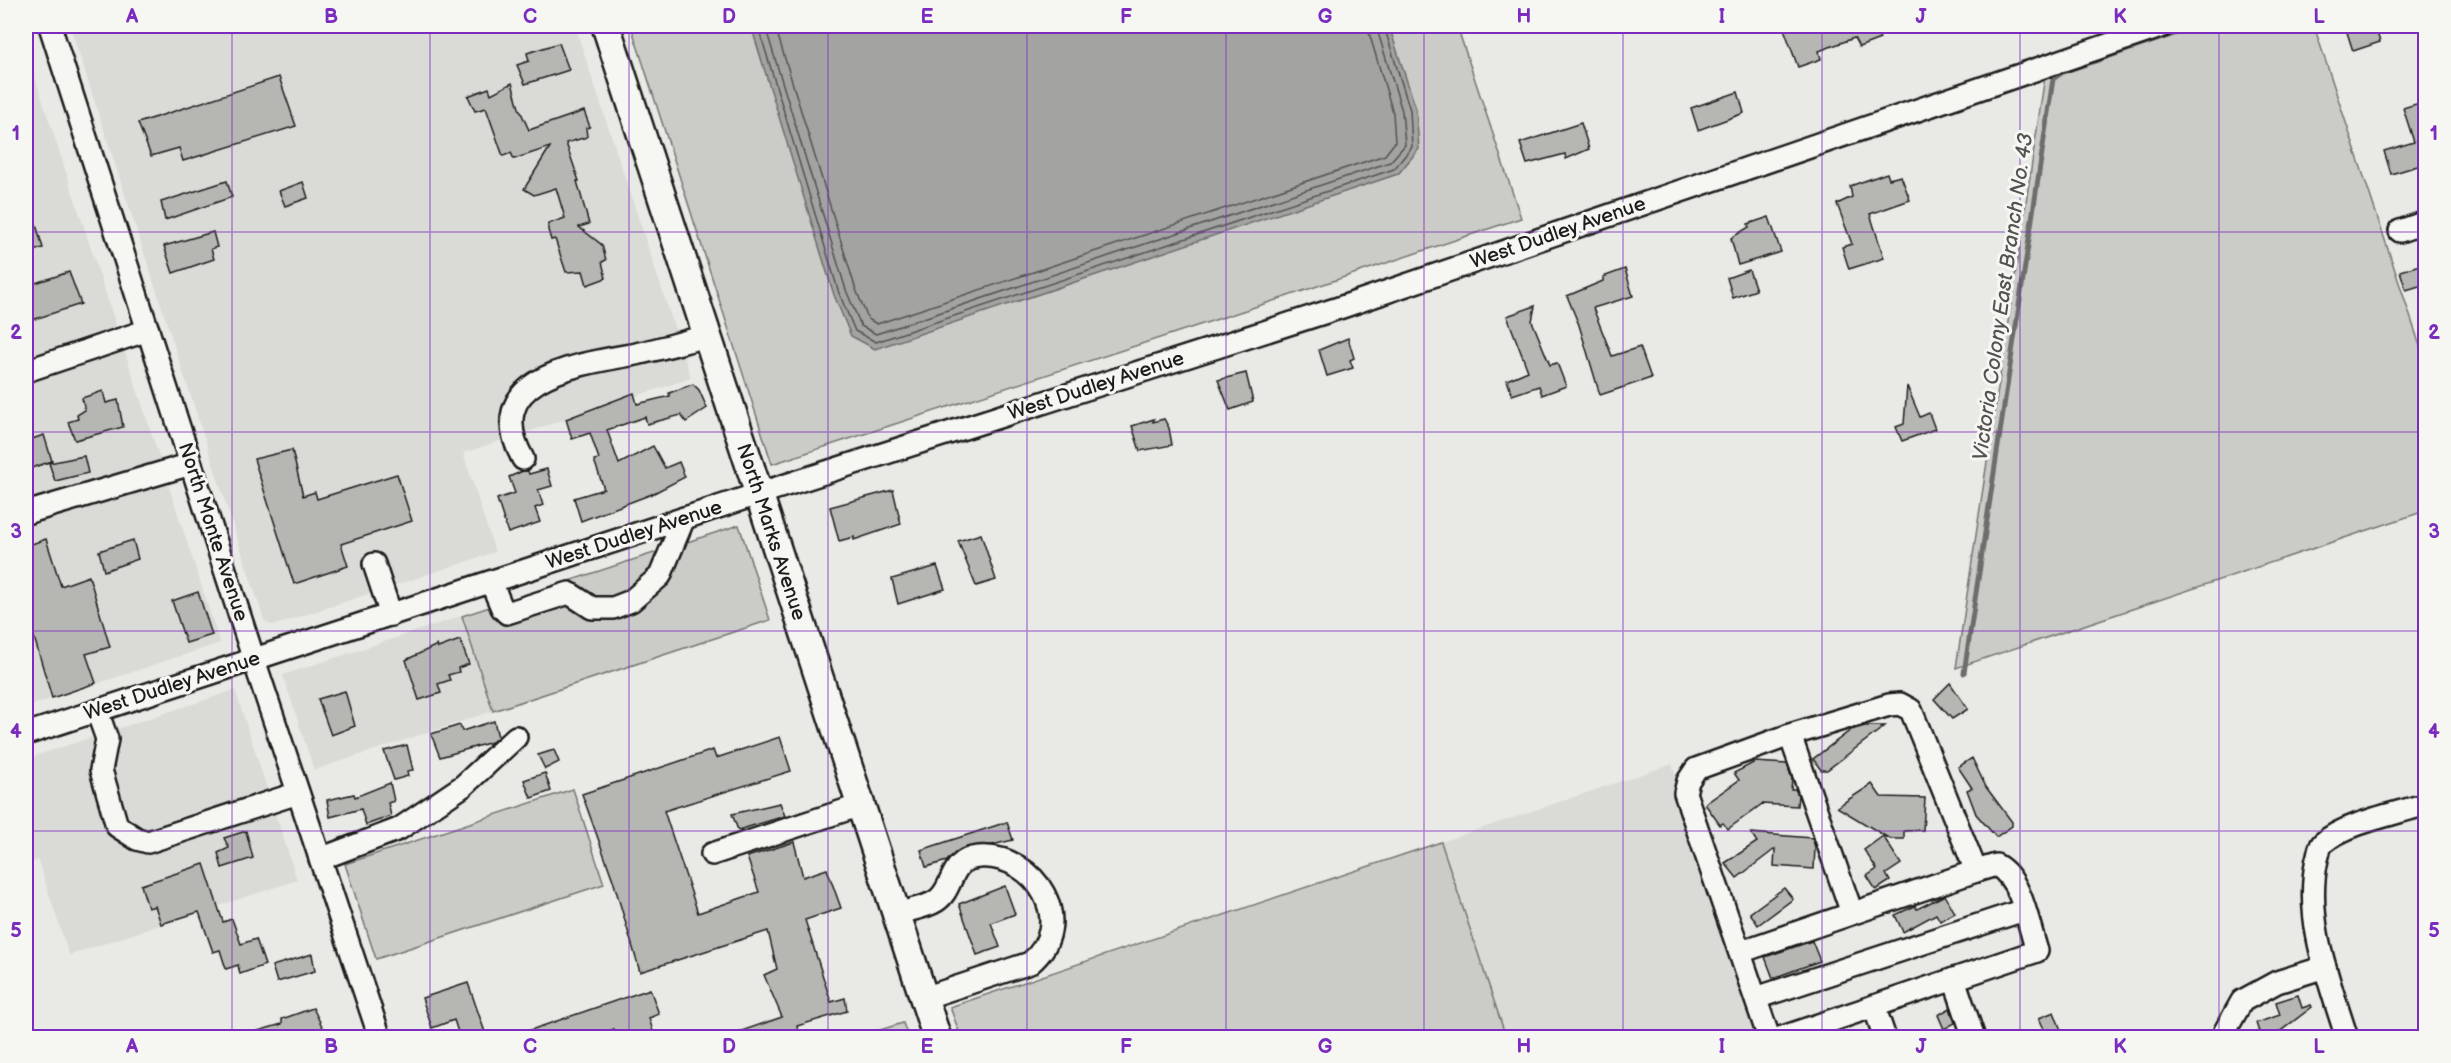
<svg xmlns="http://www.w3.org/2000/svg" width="2451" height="1063" font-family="'Balsamiq Sans',sans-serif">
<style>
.built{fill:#dadad6}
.green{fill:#cbcbc7;stroke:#747472;stroke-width:1.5}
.water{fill:#a3a3a1;stroke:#6d6d6c;stroke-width:1.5}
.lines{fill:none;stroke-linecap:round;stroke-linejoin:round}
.shore{stroke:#525251;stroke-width:1.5}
.stream{stroke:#6d6d6c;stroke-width:5}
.building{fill:#b6b6b3;stroke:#1c1c1c;stroke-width:1.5}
.minor-casing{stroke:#1c1c1c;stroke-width:26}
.major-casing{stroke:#1c1c1c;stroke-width:32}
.minor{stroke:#f6f6f2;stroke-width:21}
.major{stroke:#f6f6f2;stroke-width:27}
.grid{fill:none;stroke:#7b2cbf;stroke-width:1.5;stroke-opacity:0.55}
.labels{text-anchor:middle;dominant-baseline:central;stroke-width:6;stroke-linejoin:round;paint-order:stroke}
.street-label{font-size:20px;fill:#1c1c1c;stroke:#f6f6f2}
.water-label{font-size:21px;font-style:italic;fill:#525251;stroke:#f6f6f2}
.neatline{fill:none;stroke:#7b2cbf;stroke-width:2}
.grid-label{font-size:20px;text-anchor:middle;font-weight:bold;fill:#7b2cbf}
</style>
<rect width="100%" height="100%" fill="#e9e9e5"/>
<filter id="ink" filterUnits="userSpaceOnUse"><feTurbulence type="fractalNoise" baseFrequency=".0167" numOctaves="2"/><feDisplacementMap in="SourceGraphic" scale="12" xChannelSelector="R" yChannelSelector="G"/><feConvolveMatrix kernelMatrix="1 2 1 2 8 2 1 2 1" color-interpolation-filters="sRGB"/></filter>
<g filter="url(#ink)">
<g class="built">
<polygon points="70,26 575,26 691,378 463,453 495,552 275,625 269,624 264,620"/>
<polygon points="26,50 220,643 26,707"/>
<polygon points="462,616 493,711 314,770 283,675"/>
<polygon points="235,690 297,880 69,955 38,860 26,864 26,759"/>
<polygon points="1672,764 1762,1037 1506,1037 1441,842"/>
</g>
<g class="green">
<polygon points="631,26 1457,26 1521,218 1264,304 772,464"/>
<polygon points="2194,26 2314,26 2425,361 2425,511 1956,668 2045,76"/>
<polygon points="739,525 770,620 493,711 462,616"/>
<polygon points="573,789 604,884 376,959 345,864"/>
<polygon points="1441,842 1506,1037 961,1037 950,1007"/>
<polygon points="903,1023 908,1037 857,1037"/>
</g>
<polygon class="water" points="751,26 1389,26 1416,109 1419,149 1398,174 875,349 851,336 834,295"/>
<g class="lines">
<g class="shore">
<polyline points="758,26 839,293 855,331 876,342 1394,169 1412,147 1410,110 1384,26"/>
<polyline points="765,26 846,290 861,326 876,334 1390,162 1405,145 1402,111 1376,26"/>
<polyline points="775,26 855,287 868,319 877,324 1385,155 1395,142 1393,113 1367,26"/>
</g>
<polyline class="stream" points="1964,673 2053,79 2063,72 2198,26"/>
</g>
<g class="building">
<polygon points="1783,26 1885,26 1885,28 1877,30 1880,39 1859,47 1854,38 1819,51 1821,59 1798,67"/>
<polygon points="2345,26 2375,26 2380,42 2353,51"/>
<polygon points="559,43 569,70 525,84 517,65 529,61 527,53"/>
<polygon points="279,77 296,126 183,161 179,148 151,156 138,123"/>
<polygon points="512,83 519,108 529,130 584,111 590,127 586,128 587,137 566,143 579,181 577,181 589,224 579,227 602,245 606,260 602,262 606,278 587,285 583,271 566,272 555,239 551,240 548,230 548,224 565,218 556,188 534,195 524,189 550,147 514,159 511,153 503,156 486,108 475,111 468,96 489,88 491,94"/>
<polygon points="1738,92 1744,113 1698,130 1691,108"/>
<polygon points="2426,101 2426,168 2422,169 2421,165 2391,174 2384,151 2414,142 2403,108"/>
<polygon points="1581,123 1589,149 1566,159 1565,154 1527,164 1520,143"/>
<polygon points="1887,173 1889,179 1901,176 1910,200 1870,214 1884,258 1849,269 1842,247 1852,244 1837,204 1852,197 1850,186"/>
<polygon points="227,181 232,197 165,220 161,202"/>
<polygon points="303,182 308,198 285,206 279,191"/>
<polygon points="29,201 43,248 26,253 26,202"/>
<polygon points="1769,217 1781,252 1738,265 1731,238 1749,227 1748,224"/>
<polygon points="213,232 217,247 211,249 214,259 173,273 164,246"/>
<polygon points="2426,263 2426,284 2406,290 2400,271"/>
<polygon points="1625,269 1633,296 1593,308 1612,356 1640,347 1651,378 1600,395 1579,325 1567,296 1603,281 1603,277"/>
<polygon points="1749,270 1756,290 1733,298 1727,278"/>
<polygon points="69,272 81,304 26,322 26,286"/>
<polygon points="1535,306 1532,321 1550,365 1557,363 1566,386 1542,395 1539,386 1512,395 1507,380 1528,371 1507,316"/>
<polygon points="1348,338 1354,358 1350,360 1353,368 1327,376 1319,350"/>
<polygon points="1246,373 1253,402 1230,410 1218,380"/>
<polygon points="693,384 699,390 707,408 686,422 681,415 647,424 645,417 607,430 619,464 653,446 665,468 679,462 685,477 652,494 581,521 574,498 604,489 594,460 599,459 590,433 572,439 566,419 634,393 637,404 670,396 669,393"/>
<polygon points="1907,386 1920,417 1929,413 1935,429 1902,441 1896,427 1904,424"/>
<polygon points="103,391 106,403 118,400 123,427 75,440 68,422 78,419 77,415 85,410 82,398"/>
<polygon points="1154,419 1153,422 1164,419 1169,428 1172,445 1140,451 1132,426"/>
<polygon points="44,435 52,461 26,470 26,441"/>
<polygon points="292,450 303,496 315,492 317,499 397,474 412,521 341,544 348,566 294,584 254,459"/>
<polygon points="84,456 88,473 55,481 49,463"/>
<polygon points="547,469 552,486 538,490 543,505 535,508 540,522 508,533 497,499 515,493 509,477 523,471 528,471 529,474"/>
<polygon points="893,490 901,524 854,540 854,537 839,541 830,507"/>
<polygon points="981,534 996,580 976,586 958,541"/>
<polygon points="46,539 61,586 89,576 110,647 86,654 96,683 52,698 26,610 26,546"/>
<polygon points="133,540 138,559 104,571 99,551"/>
<polygon points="937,566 945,589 898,604 892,579"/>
<polygon points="198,592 212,635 186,643 172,601"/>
<polygon points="460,640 469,664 458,668 459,672 448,675 450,680 438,684 441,693 419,700 406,660 437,645 438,648"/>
<polygon points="1950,683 1968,709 1952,719 1934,699"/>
<polygon points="345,691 355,726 331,735 318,699"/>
<polygon points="494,721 498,737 492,742 440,757 431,734 460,725 462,731"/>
<polygon points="1865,726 1885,726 1827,770 1821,770 1813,759 1851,730"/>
<polygon points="780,737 791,771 664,811 698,913 759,892 747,857 794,842 803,877 827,869 841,908 805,920 831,1002 845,998 847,1011 797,1026 798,1030 777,1038 730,1038 730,1035 782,1017 764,975 777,969 768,931 640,972 613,880 582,794 713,750 716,758"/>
<polygon points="407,745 413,770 407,771 408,776 394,780 384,751"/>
<polygon points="554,750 559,762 545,769 538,755"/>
<polygon points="1972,758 1986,787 2012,822 2012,826 1996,837 1976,814 1967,790 1972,788 1958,767"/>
<polygon points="1755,762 1787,764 1792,779 1791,789 1795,789 1798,795 1797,806 1762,804 1728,829 1723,823 1720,825 1705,804 1739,780 1734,773"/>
<polygon points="545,773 551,791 531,798 524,780"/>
<polygon points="390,783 394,801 388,803 391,816 366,825 361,809 330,817 327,800 354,794 355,797"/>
<polygon points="1872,784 1881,797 1925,798 1923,830 1904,831 1904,839 1890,839 1837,807"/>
<polygon points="780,803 785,816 738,830 732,814"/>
<polygon points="1007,822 1013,840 992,845 966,847 947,861 926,867 921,850"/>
<polygon points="246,831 253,858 222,868 218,853 229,848 224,838"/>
<polygon points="1751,833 1812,838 1815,847 1814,869 1774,866 1775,849 1737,878 1725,863 1757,842"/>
<polygon points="1883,836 1901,864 1886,874 1890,881 1876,890 1867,876 1877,869 1864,850"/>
<polygon points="204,864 223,922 232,919 241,944 256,939 265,965 240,974 238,965 226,969 220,950 213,952 199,912 161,924 155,906 148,908 141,885"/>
<polygon points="1005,886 1015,914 991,923 1000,947 977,955 959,904"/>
<polygon points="1784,888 1793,899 1758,925 1750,913"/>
<polygon points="1945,895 1955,913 1940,921 1936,914 1903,932 1895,915 1915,906 1917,909"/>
<polygon points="1812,941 1820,961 1773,978 1765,957"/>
<polygon points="312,954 315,971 277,982 272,966"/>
<polygon points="468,983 487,1038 460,1038 454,1020 432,1028 422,998"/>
<polygon points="650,989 659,1014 649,1018 655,1038 617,1038 614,1029 590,1038 516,1038 516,1035"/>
<polygon points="2298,995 2302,1008 2311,1005 2312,1007 2274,1036 2261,1038 2256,1023 2280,1015 2276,1002"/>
<polygon points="313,1008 323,1028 320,1029 324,1038 252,1038 251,1033 282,1024 282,1019"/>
<polygon points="1950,1008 1955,1023 1944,1029 1938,1015"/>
<polygon points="2054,1012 2064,1038 2048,1038 2039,1018"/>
</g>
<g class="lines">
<defs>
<g id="minor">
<polyline points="50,26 254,660 380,1038"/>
<polyline points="2400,231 2426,222"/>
<polyline points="26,371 148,330"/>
<path d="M 523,459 C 478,377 580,364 636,354 C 660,349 683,342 707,336"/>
<polyline points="26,513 191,464"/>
<polyline points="374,564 391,615"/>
<polyline points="491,582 502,608 507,613 569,593 592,608 613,608 631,601 660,576 684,518"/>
<polyline points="97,711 107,739 101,770 117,826 137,839 148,842 298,793"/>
<polyline points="26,734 758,494 1342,307 2163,26"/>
<polyline points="1790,735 1852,913"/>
<polyline points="712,854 861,805"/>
<polyline points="320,859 399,829 463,786 516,737"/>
<path d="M 896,914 C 908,910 925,908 936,901 C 955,889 948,859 979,857 C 1036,853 1078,924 1030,963 L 924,998"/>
<polyline points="1740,952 1976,871 1911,710 1900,704 1889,705 1790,735 1696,769 1688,781 1685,793 1769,1038"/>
<path d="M 1954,979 L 2037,951 C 2028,924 2022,879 1996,865 L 1976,871"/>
<polyline points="1756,998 2024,910"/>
<polyline points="1874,1006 1885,1038"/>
<polyline points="1780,1038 1954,979 1974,1038"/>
<polyline points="2224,1038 2224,1033 2242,1001 2277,982 2325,967"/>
<path d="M 2347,1038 C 2329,980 2304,920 2317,859 C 2319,853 2319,847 2323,843 C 2345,823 2396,814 2426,804"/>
</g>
<polyline id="major" points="606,26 937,1038"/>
</defs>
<use href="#minor" class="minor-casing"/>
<use href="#major" class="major-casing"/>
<use href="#minor" class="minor"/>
<use href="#major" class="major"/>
</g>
</g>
<path class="grid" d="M 232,26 L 232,1038M 430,26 L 430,1038M 629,26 L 629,1038M 828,26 L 828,1038M 1027,26 L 1027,1038M 1226,26 L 1226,1038M 1424,26 L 1424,1038M 1623,26 L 1623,1038M 1822,26 L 1822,1038M 2020,26 L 2020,1038M 2219,26 L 2219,1038M 26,232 L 2426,232M 26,432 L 2426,432M 26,631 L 2426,631M 26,831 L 2426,831"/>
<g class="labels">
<g class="street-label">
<text transform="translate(1558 233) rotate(-19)">West Dudley Avenue</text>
<text transform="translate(1096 386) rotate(-18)">West Dudley Avenue</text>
<text transform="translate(213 532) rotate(72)">North Monte Avenue</text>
<text transform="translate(771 532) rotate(72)">North Marks Avenue</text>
<text transform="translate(634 535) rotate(-18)">West Dudley Avenue</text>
<text transform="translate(172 686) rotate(-18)">West Dudley Avenue</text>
</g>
<g class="water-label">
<text transform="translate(2003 297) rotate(-82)">Victoria Colony East Branch No. 43</text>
</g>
</g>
<rect width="2451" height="1063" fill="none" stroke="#f6f6f2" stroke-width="66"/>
<rect x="33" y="33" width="2385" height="997" class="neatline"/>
<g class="grid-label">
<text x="132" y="23">A</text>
<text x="331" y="23">B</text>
<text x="530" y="23">C</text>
<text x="729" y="23">D</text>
<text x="927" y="23">E</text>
<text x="1126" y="23">F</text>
<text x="1325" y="23">G</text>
<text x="1524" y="23">H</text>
<text x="1722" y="23">I</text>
<text x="1921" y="23">J</text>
<text x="2120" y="23">K</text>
<text x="2319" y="23">L</text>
<text x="16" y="140">1</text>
<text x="2434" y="140">1</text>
<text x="16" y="339">2</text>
<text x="2434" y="339">2</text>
<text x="16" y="538">3</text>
<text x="2434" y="538">3</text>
<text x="16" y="738">4</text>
<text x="2434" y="738">4</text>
<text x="16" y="937">5</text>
<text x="2434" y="937">5</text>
<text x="132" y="1053">A</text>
<text x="331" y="1053">B</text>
<text x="530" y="1053">C</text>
<text x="729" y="1053">D</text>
<text x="927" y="1053">E</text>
<text x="1126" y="1053">F</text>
<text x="1325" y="1053">G</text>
<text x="1524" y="1053">H</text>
<text x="1722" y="1053">I</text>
<text x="1921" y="1053">J</text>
<text x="2120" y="1053">K</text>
<text x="2319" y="1053">L</text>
</g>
</svg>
